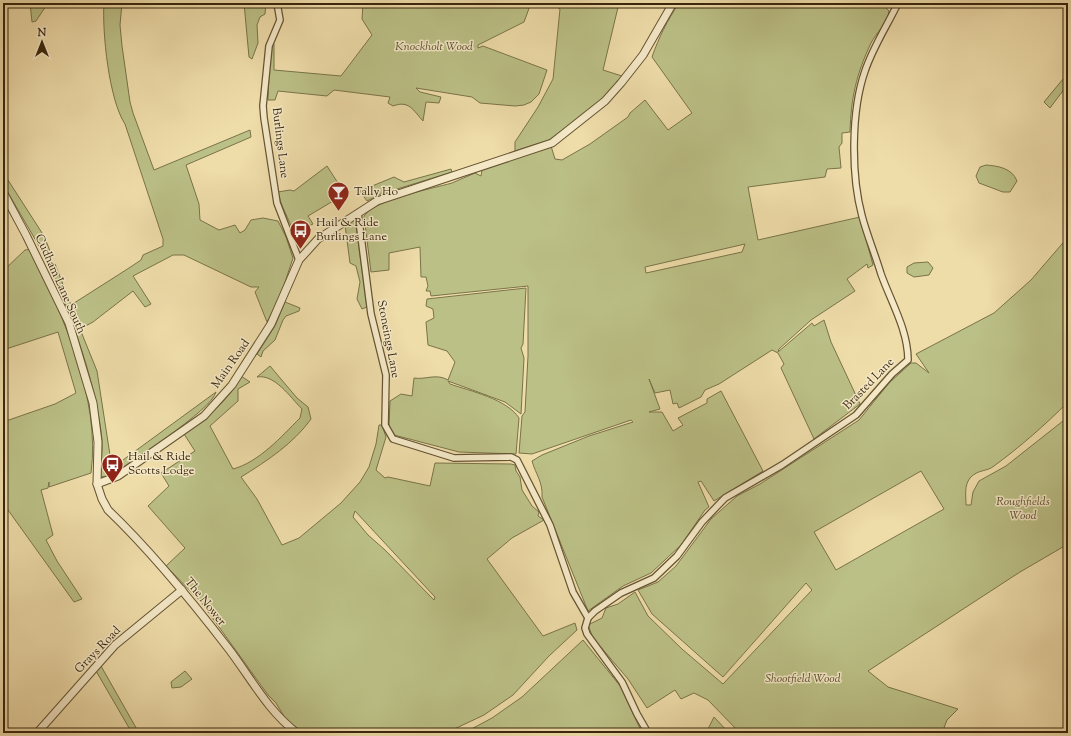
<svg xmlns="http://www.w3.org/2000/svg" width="1071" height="736" font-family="'Sorts Mill Goudy',serif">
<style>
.green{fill:#bbc086;stroke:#7a7349;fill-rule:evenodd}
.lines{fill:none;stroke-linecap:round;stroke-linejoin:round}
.minor-casing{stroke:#665433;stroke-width:8}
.tertiary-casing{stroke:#665433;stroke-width:9}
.minor{stroke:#f4e8c7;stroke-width:5.5}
.tertiary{stroke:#f4e8c7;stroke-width:7}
.labels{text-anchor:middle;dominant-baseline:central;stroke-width:3;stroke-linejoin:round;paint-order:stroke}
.park-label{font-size:12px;font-style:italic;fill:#5a4c2a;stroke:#f4e8c7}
.street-label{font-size:12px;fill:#39260c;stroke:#f4e8c7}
.poi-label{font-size:12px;fill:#39260c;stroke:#f4e8c7;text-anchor:start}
</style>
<rect width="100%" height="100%" fill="#eedca9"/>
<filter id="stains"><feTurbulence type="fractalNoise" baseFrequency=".005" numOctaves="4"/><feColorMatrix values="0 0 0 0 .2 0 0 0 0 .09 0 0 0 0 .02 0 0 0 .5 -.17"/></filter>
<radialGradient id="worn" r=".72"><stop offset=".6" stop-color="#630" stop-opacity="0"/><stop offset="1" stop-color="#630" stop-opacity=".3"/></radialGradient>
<g class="green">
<polygon points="30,3 48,3 36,21 32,22"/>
<path d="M 104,3 L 122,3 L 120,25 L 122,46 L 130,102 L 133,113 L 154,170 L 250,130 L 251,137 L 186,165 L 199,204 L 200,220 L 219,230 L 235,225 L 240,233 L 245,230 L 251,220 L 263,218 L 278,221 L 286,237 L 293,258 L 280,297 L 267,322 L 255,292 L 259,287 L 251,287 L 184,255 L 173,255 L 133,276 L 151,304 L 145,307 L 133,291 L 93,322 L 80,329 L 97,371 L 112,468 L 216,392 C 212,410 129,463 110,476 L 100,477 C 100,465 103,453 102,440 C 97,385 71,316 49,264 L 55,264 L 71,305 L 129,268 L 141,260 L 143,255 L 163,246 L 163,239 L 125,124 C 109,100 102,32 104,3 Z"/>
<polygon points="244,3 266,3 265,14 260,17 257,25 258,43 252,59 249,57"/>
<path d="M 363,3 L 531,3 L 524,22 L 478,45 L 478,48 L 483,46 L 547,70 L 539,94 L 531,102 L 524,105 L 515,106 L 480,103 L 472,97 L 416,88 L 420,92 L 441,97 L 439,103 L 426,102 L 423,121 C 413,110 409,100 393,106 L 388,103 L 390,97 L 334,90 L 327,96 L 278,91 L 275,100 L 268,100 L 270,47 L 274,44 L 274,70 L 341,76 L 372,35 L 362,19 Z"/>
<polygon points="550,3 619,3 603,70 622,76 600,102 549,140 515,151 515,142 538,107 553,79 560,9"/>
<path d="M 679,3 L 881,3 L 889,11 C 888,23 876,33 871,43 C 856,75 851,98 850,132 L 842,133 L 842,143 L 839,147 L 841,168 L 827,169 L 825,177 L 748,187 L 758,240 L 860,217 L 873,265 L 868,268 L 867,264 L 847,279 L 855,291 L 811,320 L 779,349 L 778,352 L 812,323 L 814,326 L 824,320 L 831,342 L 860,404 L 814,439 L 781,368 L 784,364 L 778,353 L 772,350 L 719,384 L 705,390 L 701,397 L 679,408 L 677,403 L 673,404 L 670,390 L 655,393 L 649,379 L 660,409 L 649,412 L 662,412 L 673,431 L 683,425 L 678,418 L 707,403 L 707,399 L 721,391 L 763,471 L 714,501 L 701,481 L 698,482 L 709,507 L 705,510 L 681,545 L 651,573 L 623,586 L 588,611 L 542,497 C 543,482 536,475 532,461 L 542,455 L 589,436 L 633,422 L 631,420 L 532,454 L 519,453 L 522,416 L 525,412 L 528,356 L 528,286 L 431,296 L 430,291 L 426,291 L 428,286 L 426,277 L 421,277 L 420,247 L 389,253 L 389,270 L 371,272 L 364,216 C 376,199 431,189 452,183 C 460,180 467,176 475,173 L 481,176 L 482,170 L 551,146 L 555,159 L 562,160 L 590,144 L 628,117 L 630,113 L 645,100 L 668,130 L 692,113 L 652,57 C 659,37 667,21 679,3 ZM 745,244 L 742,252 L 646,273 L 645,267 Z"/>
<polygon points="1068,73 1068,84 1050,108 1044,102"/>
<path d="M 986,165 C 998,166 1012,168 1017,181 L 1010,192 L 1003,192 L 979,183 L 976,176 L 980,167 Z"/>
<path d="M 327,166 L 345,194 L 308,216 L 313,224 L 294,233 C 289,219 281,207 278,192 L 290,190 L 294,191 Z"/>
<polygon points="451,169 452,172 381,194 367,201 360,191 394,177 404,182"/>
<polygon points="6,177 44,236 52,256 46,258 3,184"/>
<polygon points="355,218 367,307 362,309 357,299 360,282 356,266 350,263 345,225"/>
<path d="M 1068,237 L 1068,402 C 1045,425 1020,447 994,466 C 987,472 978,469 970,478 C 964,486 966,495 966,505 L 971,505 L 973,492 L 979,481 L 1006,466 L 1068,417 L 1068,544 L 1020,572 L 868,671 L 888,687 L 958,709 L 947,720 L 942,733 L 740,733 L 708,700 L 694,693 L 681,699 L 675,690 L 647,708 L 628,679 L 593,638 L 588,625 L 602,618 L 606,608 L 618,604 L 635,592 L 648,616 L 682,649 L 723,684 L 812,590 L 806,583 L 723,677 L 652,614 L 638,590 L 658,582 L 676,566 L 711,519 L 737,496 L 760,484 L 859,420 L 889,383 L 911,363 L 916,363 L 929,373 L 916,354 L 994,313 L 1031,280 ZM 921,471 L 944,509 L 836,570 L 814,532 Z"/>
<path d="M 32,249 C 62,317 101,397 91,473 L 49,487 L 49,482 L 48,488 L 41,490 L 53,535 L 46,540 L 57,561 L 82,599 L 74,602 L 3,503 L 3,422 L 55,404 L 76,393 L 58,332 L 3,350 L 3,271 L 25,250 Z"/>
<polygon points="928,262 933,268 929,275 914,277 907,273 907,267 914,263"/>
<path d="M 526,288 L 523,344 L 521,348 L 524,358 L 521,414 L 505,402 L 448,381 L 450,384 C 470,391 507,399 519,418 L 516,454 L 459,452 L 394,435 L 389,426 L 390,401 L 401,394 L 412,396 L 414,378 C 426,380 436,373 448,380 L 455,362 L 447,351 L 428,345 L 426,322 L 434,318 L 433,309 L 426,306 L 427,299 Z"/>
<polygon points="285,302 300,308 299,311 286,316 283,320 275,340 263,351 261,357 257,354 275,326"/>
<path d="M 270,366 L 297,398 L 308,407 L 311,419 C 294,443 267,461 241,477 L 257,499 L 282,545 L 299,538 L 341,503 L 360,482 L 369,467 L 376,444 L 379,425 L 382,425 L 386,437 L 376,470 L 385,478 L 388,477 L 430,486 L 435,463 L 511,464 L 515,465 L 516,471 L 520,477 L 522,490 L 532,506 L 539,512 L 538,516 L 544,520 L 512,538 L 487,559 L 543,636 L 575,623 L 577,630 L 549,656 L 513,695 L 484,715 L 450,731 L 454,733 L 302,733 L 285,718 L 276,703 L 268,695 L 201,602 L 166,566 L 185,548 L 148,506 L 169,486 L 161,473 L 195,451 L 184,434 C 206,418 229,401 241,376 L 250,382 L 238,389 L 238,401 L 210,426 L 233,469 C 259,462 281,437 300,418 L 302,409 C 290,397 275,374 257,377 ZM 355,511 L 435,597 L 434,600 L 385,550 L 368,535 L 353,517 Z"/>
<polygon points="583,640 621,687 642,733 464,733 492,718 522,697"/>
<polygon points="101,666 139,733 132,733 96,671"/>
<polygon points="185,671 192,679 181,687 172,688 171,682"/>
<polygon points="714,717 729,733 706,733"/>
</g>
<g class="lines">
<defs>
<g id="minor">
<polyline points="277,3 280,20 269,46 263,106 264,118 277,203 299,260"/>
<polyline points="358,213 371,314 386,375 385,425 393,439 454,458 511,457 517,460 550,525 573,592 588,618 585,628 587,634 622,682 637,714 648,733"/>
<path d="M 588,618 L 595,611 L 621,593 L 654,578 L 677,556 L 702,522 L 725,498 L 782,465 L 856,415 L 892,374 L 908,360 C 908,330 891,302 881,274 C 875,254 867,235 862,216 C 851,175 851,111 865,71 C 873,47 887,26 898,3"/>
</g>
<g id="tertiary">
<path d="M 3,192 L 26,235 L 69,323 L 93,403 L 98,442 L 97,484 L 102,499 L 108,510 C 152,552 191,600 228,648 C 251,678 267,710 297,733"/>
<polyline points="97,484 118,476 204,416 232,385 271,324 299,260 318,239 377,201 552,143 605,101 621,83 643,55 673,3"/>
<polyline points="37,733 115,645 182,590"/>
</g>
</defs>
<use href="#minor" class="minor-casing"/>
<use href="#tertiary" class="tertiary-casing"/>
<use href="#minor" class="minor"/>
<use href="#tertiary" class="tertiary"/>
</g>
<defs>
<symbol id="bar-pin" viewBox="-11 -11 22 30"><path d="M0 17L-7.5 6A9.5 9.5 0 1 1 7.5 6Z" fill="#8f2418" stroke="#f4e8c7"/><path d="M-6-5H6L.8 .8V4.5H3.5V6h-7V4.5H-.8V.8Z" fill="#fff"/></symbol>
<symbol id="bus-pin" viewBox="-11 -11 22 30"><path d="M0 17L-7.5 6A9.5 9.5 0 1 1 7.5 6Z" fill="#8f2418" stroke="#f4e8c7"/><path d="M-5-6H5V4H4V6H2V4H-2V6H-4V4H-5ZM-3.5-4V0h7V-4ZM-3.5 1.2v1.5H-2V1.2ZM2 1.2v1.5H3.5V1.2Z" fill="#fff"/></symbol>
</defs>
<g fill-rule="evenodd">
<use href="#bar-pin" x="326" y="180" width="25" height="34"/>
<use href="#bus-pin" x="288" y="218" width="25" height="34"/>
<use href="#bus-pin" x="100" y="452" width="25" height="34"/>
</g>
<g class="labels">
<g class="park-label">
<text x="434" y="47">Knockholt Wood</text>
<text x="1023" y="502">Roughfields<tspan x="1023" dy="14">Wood</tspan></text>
<text x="803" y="679">Shootfield Wood</text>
</g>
<g class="street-label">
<text transform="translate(280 143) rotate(83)">Burlings Lane</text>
<text transform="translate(60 284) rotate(66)">Cudham Lane South</text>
<text transform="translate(388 339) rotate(79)">Stoneings Lane</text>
<text transform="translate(231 364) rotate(-55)">Main Road</text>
<text transform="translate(869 384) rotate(-46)">Brasted Lane</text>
<text transform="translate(205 602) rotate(51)">The Nower</text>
<text transform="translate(98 650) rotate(-46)">Grays Road</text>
</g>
<g class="poi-label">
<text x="354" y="192">Tally Ho</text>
<text x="316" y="223">Hail &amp; Ride<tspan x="316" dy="14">Burlings Lane</tspan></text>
<text x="128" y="457">Hail &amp; Ride<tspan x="128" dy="14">Scotts Lodge</tspan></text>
</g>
</g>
<rect width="1071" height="736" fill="none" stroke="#eedca9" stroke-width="16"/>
<rect x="4" y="4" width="1063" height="728" fill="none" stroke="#39260c" stroke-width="2"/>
<rect x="8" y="8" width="1055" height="720" fill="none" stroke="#39260c"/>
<g transform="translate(42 42)" stroke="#f4e8c7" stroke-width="3" paint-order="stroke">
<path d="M0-3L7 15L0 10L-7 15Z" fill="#39260c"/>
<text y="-6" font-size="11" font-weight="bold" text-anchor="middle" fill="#39260c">N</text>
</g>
<rect width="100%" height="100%" filter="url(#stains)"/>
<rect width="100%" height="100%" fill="url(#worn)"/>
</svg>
